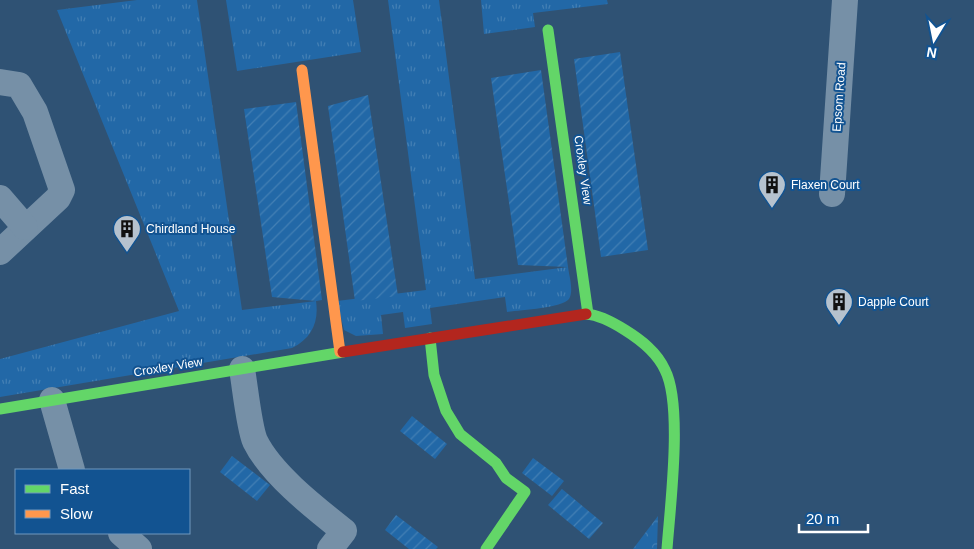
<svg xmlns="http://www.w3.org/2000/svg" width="974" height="549" font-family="Helvetica,sans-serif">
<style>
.grass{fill:url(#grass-tufts)}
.forest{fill:url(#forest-crowns)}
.garden{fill:url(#garden-furrows)}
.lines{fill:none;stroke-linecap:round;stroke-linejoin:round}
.street{stroke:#7690a7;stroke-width:26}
.fast{stroke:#63d668;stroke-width:11}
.slow{stroke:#ff974d;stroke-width:11}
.jam{stroke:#b3261e;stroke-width:11}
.labels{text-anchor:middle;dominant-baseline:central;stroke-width:4;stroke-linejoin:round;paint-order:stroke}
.street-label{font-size:12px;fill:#fff;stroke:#125391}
.poi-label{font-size:12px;fill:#fff;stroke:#125391;text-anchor:start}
</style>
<defs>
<pattern id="grass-tufts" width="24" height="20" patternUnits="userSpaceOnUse" patternTransform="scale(1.25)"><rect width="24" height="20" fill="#2268a7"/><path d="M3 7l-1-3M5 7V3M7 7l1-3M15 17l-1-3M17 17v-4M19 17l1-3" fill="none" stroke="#437fb4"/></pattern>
<pattern id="forest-crowns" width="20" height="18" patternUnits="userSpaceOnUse" patternTransform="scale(1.25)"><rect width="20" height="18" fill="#2268a7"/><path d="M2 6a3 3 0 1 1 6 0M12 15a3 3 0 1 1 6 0" fill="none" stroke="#437fb4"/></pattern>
<pattern id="garden-furrows" width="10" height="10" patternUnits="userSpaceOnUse" patternTransform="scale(1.25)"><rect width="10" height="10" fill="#2268a7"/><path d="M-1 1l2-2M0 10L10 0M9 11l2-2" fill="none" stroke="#437fb4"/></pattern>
</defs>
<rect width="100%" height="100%" fill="#2f5274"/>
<g class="grass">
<path d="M 137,0 L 197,0 L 242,310 L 316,301 C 319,322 312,338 292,348 L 0,397 L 0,359 L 179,311 L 57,10 Z"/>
<polygon points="226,0 353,0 361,52 237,71"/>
<path d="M 388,0 L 439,0 L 475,279 L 568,267 C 569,275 574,291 569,299 C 562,308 520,310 507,312 L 505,297 L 430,308 L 432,324 L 405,328 L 403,312 L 381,315 L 383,334 L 356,336 L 344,330 L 337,301 L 426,290 Z"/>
<polygon points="481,0 607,0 608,4 533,13 535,27 484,34"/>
</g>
<polygon class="forest" points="658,516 657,549 633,549"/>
<g class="garden">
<polygon points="620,52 648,250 601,257 574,59"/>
<polygon points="541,70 568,267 518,265 491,78"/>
<polygon points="368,95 398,296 355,301 328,106"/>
<polygon points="296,102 322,300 316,301 272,297 244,109"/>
<polygon points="412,416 447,444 435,459 400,431"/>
<polygon points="232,456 270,485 257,501 220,472"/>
<polygon points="533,458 564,481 552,496 522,473"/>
<polygon points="562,489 603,523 589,539 548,505"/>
<polygon points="396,515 438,547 436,549 409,549 385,530"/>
</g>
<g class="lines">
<g class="street">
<polyline points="0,82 19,85 35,112 62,190 58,198 0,252"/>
<polyline points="832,194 845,0"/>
<polyline points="0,198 25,227"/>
<path d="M 242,369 C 245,386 249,427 255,441 C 271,474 315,508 344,531 L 330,549"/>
<polyline points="52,400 72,470"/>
<polyline points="121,533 139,549"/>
</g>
<g class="fast">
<polyline points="548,30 588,314"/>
<path d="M 586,314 C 599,315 614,323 625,330 C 641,340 657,352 665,370 C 683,405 670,507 667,549"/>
<polyline points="430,338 434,375 446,411 460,434 496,463 506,478 525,492 486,549"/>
<polyline points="0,409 343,352"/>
</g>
<polyline class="slow" points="302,70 340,352"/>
<polyline class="jam" points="343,352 586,314"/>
</g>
<defs>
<symbol id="building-pin" viewBox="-11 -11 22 30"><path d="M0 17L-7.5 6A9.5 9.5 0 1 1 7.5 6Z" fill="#b6c2ce" stroke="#125391"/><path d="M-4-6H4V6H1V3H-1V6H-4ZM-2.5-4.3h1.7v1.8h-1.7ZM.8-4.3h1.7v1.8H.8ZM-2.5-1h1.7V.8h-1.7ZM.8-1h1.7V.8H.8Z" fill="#111"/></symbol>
</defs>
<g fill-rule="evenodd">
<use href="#building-pin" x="756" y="169" width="32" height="43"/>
<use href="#building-pin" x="111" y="213" width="32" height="43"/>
<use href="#building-pin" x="823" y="286" width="32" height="43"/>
</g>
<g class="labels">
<g class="street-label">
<text transform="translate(839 97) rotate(-86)">Epsom Road</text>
<text transform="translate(583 170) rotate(82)">Croxley View</text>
<text transform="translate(168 367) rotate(-9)">Croxley View</text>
</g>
<g class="poi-label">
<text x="791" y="185">Flaxen Court</text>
<text x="146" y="229">Chirdland House</text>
<text x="858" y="302">Dapple Court</text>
</g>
</g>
<rect x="15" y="469" width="175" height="65" fill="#125391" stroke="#7198bd"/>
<rect x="25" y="485" width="25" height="8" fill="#63d668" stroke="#7198bd"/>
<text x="60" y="494" font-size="15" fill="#ffffff">Fast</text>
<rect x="25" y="510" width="25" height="8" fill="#ff974d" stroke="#7198bd"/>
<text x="60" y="519" font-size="15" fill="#ffffff">Slow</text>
<g transform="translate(934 40) rotate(190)" stroke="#125391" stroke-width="4" paint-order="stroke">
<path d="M0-4L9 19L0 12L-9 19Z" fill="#ffffff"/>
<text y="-8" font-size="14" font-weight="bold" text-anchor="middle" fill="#ffffff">N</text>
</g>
<path d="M799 524v8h69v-8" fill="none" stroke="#ffffff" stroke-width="2.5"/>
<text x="806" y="524" font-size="15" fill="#ffffff" stroke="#125391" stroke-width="4" paint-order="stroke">20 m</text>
</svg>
